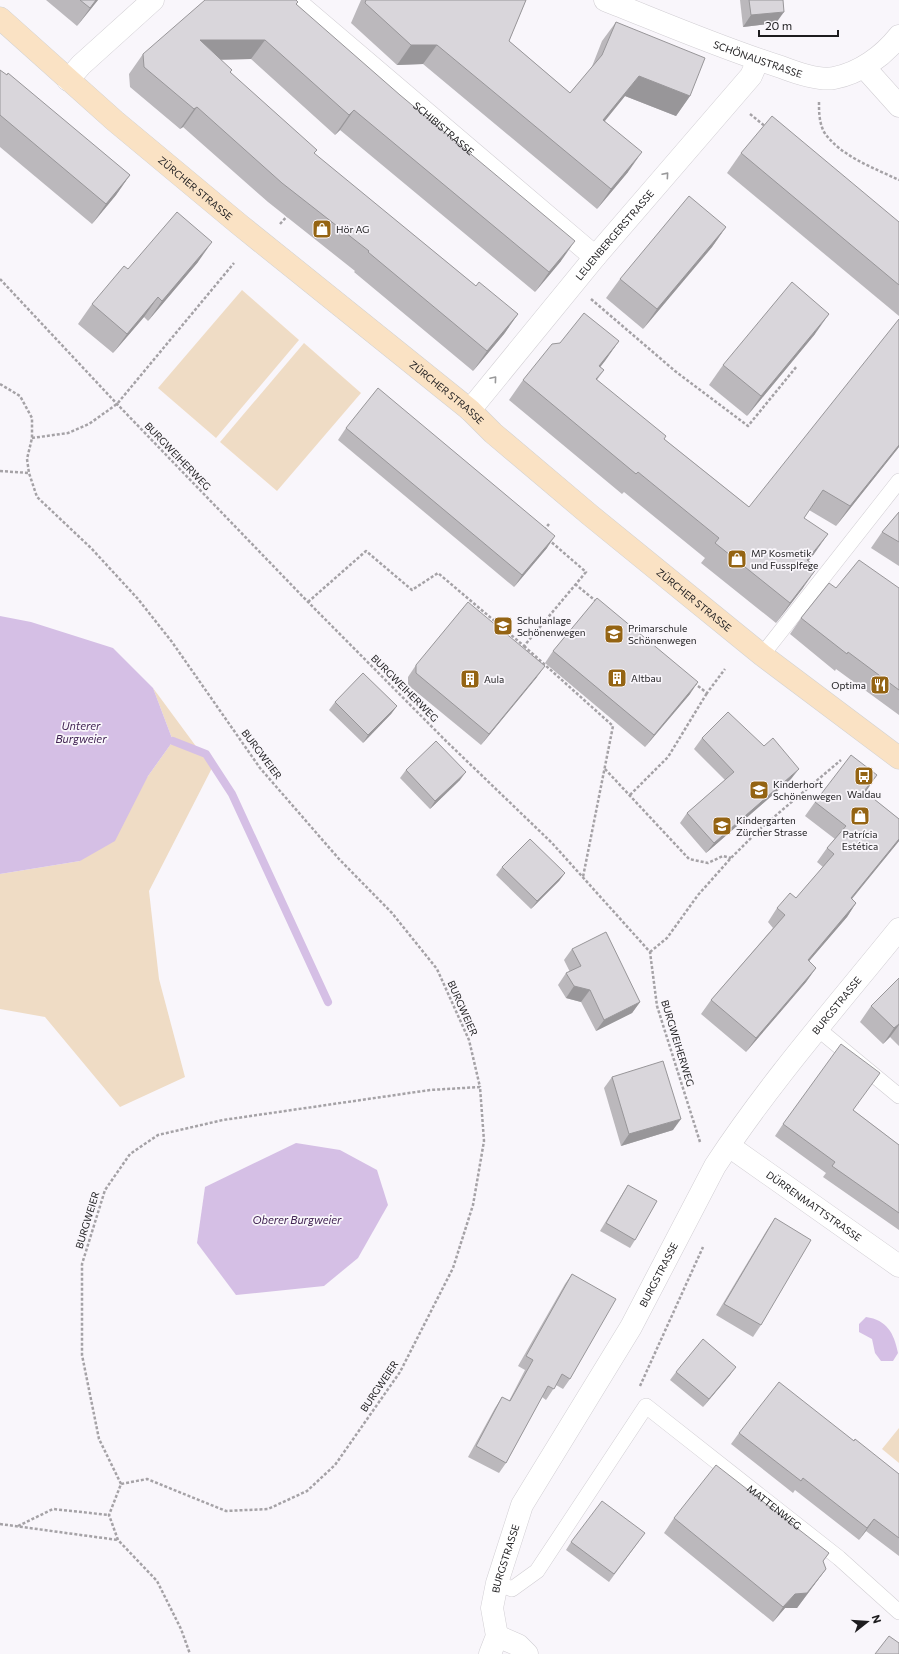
<svg xmlns="http://www.w3.org/2000/svg" width="899" height="1654" font-family="Commissioner,sans-serif">
<style>
.green{fill:#efdcc5}
.water{fill:#d5bfe5}
.lines{fill:none;stroke-linecap:round;stroke-linejoin:round}
.stream{stroke:#d5bfe5;stroke-width:8}
.service-casing{stroke:#d1ced3;stroke-width:16}
.minor-casing{stroke:#d1ced3;stroke-width:23}
.tertiary-casing{stroke:#d1ced3;stroke-width:23}
.primary-casing{stroke:#d2d2d2;stroke-width:23}
.path{stroke:#a5a2a6;stroke-width:2.5;stroke-dasharray:3 2;stroke-linecap:butt}
.service{stroke:#fff;stroke-width:15}
.minor{stroke:#fff;stroke-width:22}
.tertiary{stroke:#fff;stroke-width:22}
.primary{stroke:#fae2c4;stroke-width:22}
.wall{fill:#bbb8bc}
.shaded-wall{fill:#989699}
.building{fill:#d9d6db;stroke:#989699}
.oneway{stroke:#99999a}
.labels{text-anchor:middle;dominant-baseline:central;stroke-width:3.5;stroke-linejoin:round;paint-order:stroke}
.street-label{font-size:10px;fill:#1d1c1e;stroke:#f9f6fb}
.poi-label{font-size:10px;fill:#1d1c1e;stroke:#f9f6fb;text-anchor:start}
.water-label{font-size:11px;font-style:italic;fill:#402252;stroke:#f9f6fb}
</style>
<rect width="100%" height="100%" fill="#f9f6fb"/>
<g class="green">
<polygon points="242,290 299,340 216,438 158,388"/>
<polygon points="304,343 361,393 277,491 220,442"/>
<polygon points="153,688 212,768 149,891 159,979 185,1077 120,1107 45,1017 0,1009 0,874 80,861 148,776 173,741"/>
<polygon points="899,1428 899,1463 882,1449"/>
</g>
<g class="water">
<polygon points="0,616 31,622 113,648 153,688 173,741 148,776 115,841 80,861 0,874"/>
<polygon points="296,1143 340,1150 377,1170 388,1205 358,1258 324,1286 236,1295 197,1243 205,1187"/>
<path d="M 866,1317 C 887,1320 894,1333 898,1353 L 893,1361 L 881,1361 L 875,1353 L 872,1339 L 859,1332 L 859,1324 Z"/>
</g>
<g class="lines">
<polyline class="stream" points="173,741 206,754 232,794 328,1002"/>
<defs>
<g id="service">
<polyline points="762,655 899,481"/>
<polyline points="818,1029 899,1096"/>
<path id="s1" d="M 497,1583 L 512,1589 L 537,1571 L 646,1406 L 839,1558 L 899,1612"/>
</g>
<g id="minor">
<path id="s2" d="M 293,0 L 595,257"/>
<polyline points="864,67 899,106"/>
<path id="s3" d="M 470,410 L 595,257 L 751,76 L 758,60"/>
<path id="s4" d="M 729,1146 L 899,1266"/>
<polyline points="497,1636 518,1645 527,1654"/>
<path id="s5" d="M 490,1654 L 497,1636 L 492,1608 L 497,1583 L 522,1505 L 631,1327 L 715,1166 C 770,1082 836,1007 899,929"/>
</g>
<g id="tertiary">
<path id="s6" d="M 605,0 C 663,23 721,48 781,67 C 794,72 820,81 834,78 C 860,73 883,56 899,36"/>
<polyline points="68,80 81,65 153,0"/>
</g>
<g id="primary">
<path id="s7" d="M 0,18 L 115,121 L 240,225 L 470,410 L 493,433 L 590,515 L 762,655 L 899,758"/>
</g>
</defs>
<use href="#service" class="service-casing"/>
<use href="#minor" class="minor-casing"/>
<use href="#tertiary" class="tertiary-casing"/>
<use href="#primary" class="primary-casing"/>
<g class="path">
<path d="M 819,102 C 819,112 819,122 824,132 C 840,156 874,168 899,180"/>
<polyline points="750,114 766,127"/>
<polyline points="280,224 289,214"/>
<polyline points="0,279 117,404 308,602 446,741 552,843 650,952 657,1006 700,1142"/>
<polyline points="591,299 675,371 748,426 797,366"/>
<polyline points="0,384 20,396 32,418 32,438 27,459 29,473 37,497 91,548 138,599 172,642 260,768 339,859 392,913 437,969 469,1040 480,1087"/>
<polyline points="32,438 68,433 89,424 117,404 234,263"/>
<polyline points="0,471 29,473"/>
<polyline points="544,530 549,524"/>
<polyline points="575,584 597,602"/>
<polyline points="308,602 366,551 412,590 438,573 524,646 586,572 549,540"/>
<polyline points="524,646 613,726 583,877"/>
<polyline points="694,683 707,693 725,669"/>
<polyline points="605,769 689,859 708,863 723,856 731,858"/>
<polyline points="630,795 668,757 707,693"/>
<polyline points="650,952 667,938 698,895 731,858 761,828 841,760"/>
<polyline points="640,1386 703,1247"/>
<polyline points="121,1484 99,1439 82,1355 82,1264 105,1190 130,1154 158,1135 223,1120 430,1090 480,1087 484,1141 473,1205 453,1268 400,1372 335,1465 307,1491 268,1509 226,1511 147,1479 121,1484 109,1515 118,1540 157,1581 181,1629 190,1654"/>
<polyline points="0,1524 118,1540"/>
<polyline points="18,1526 53,1509 109,1515"/>
</g>
<use href="#service" class="service"/>
<use href="#minor" class="minor"/>
<use href="#tertiary" class="tertiary"/>
<use href="#primary" class="primary"/>
</g>
<g class="wall">
<polygon points="46,0 98,0 77,26"/>
<polygon points="361,0 526,0 509,41 570,93 591,69 602,41 616,22 690,96 676,116 625,96 605,121 628,172 597,209 423,64 397,65 351,23"/>
<polygon points="740,0 783,0 776,23 743,27"/>
<polygon points="296,4 561,261 535,292 340,130 335,135 251,59 221,60 230,72 314,154 476,286 518,314 504,334 473,371 354,272 355,271 268,202 183,127 180,129 130,87 129,74 143,54"/>
<polygon points="0,70 130,175 116,195 92,224 0,147"/>
<polygon points="741,153 899,222 899,316 727,173"/>
<polygon points="726,227 712,247 643,329 606,298 620,279"/>
<polygon points="198,262 148,321 144,317 113,353 78,324 92,304 128,269"/>
<polygon points="815,334 747,416 709,385 723,365"/>
<polygon points="619,341 600,367 604,370 597,380 664,439 749,507 899,447 836,526 809,510 804,518 814,554 808,561 803,588 776,623 701,563 705,558 624,492 622,494 509,400 523,380"/>
<polygon points="346,428 547,548 514,587 338,440"/>
<polygon points="899,512 899,566 871,548 882,532"/>
<polygon points="836,588 899,588 899,715 836,669 835,671 790,634 801,618"/>
<polygon points="553,651 690,694 645,747 545,663"/>
<polygon points="416,665 537,677 481,745 408,685 408,677"/>
<polygon points="335,702 397,706 391,714 363,743 329,710"/>
<polygon points="702,738 791,779 706,853 680,823 687,813 725,780 694,749"/>
<polygon points="406,770 460,780 430,809 400,778"/>
<polygon points="865,792 899,819 899,841 852,899 856,903 847,917 809,961 816,968 806,982 746,1052 701,1014 711,1000 773,928 768,922 777,908 796,898 823,867 817,862 827,848 835,839 805,816 815,802"/>
<polygon points="502,867 565,873 559,881 531,909 496,875"/>
<polygon points="572,949 640,1002 632,1013 596,1031 581,1002 566,998 558,985 566,973 570,972 564,960"/>
<polygon points="899,978 899,1046 890,1037 883,1044 860,1022 871,1006"/>
<polygon points="612,1077 673,1130 621,1146 604,1088"/>
<polygon points="853,1110 899,1145 899,1230 823,1177 826,1173 775,1136 783,1124"/>
<polygon points="628,1185 635,1240 630,1248 600,1231 623,1193"/>
<polygon points="775,1218 761,1325 753,1337 716,1315 767,1230"/>
<polygon points="572,1274 570,1379 563,1389 556,1385 546,1400 542,1397 506,1463 499,1473 468,1457 495,1408 502,1397 509,1401 525,1370 518,1366 565,1284"/>
<polygon points="676,1372 730,1375 703,1407 670,1380"/>
<polygon points="739,1433 854,1441 899,1474 899,1556 866,1531 859,1540 795,1490 793,1493 731,1444"/>
<polygon points="674,1518 829,1553 823,1561 826,1569 797,1608 785,1608 773,1622 664,1533"/>
<polygon points="639,1541 609,1582 566,1550 571,1542"/>
</g>
<g class="shaded-wall">
<polygon points="96,0 98,0 77,26 90,8"/>
<polygon points="784,12 776,23 743,27 751,15"/>
<polygon points="200,40 265,40 251,59 186,60"/>
<polygon points="411,45 437,45 423,64 397,65"/>
<polygon points="639,76 690,96 676,116 625,96 589,140 603,120"/>
<polygon points="197,107 183,127 180,129 194,109"/>
<polygon points="354,110 340,130 335,135 349,115"/>
<polygon points="642,152 628,172 597,209 611,189"/>
<polygon points="130,175 116,195 92,224 106,204"/>
<polygon points="726,227 712,247 643,329 657,309"/>
<polygon points="575,241 561,261 535,292 549,272"/>
<polygon points="212,242 198,262 148,321 162,301"/>
<polygon points="158,297 144,317 113,353 127,334"/>
<polygon points="518,314 504,334 473,371 487,351"/>
<polygon points="829,314 815,334 747,416 761,396"/>
<polygon points="619,341 605,361 585,386 599,366"/>
<polygon points="899,445 899,447 836,526 850,506"/>
<polygon points="828,534 814,554 793,580 807,560"/>
<polygon points="555,536 547,548 514,587 522,575"/>
<polygon points="817,568 803,588 776,623 790,603"/>
<polygon points="545,666 537,677 481,745 489,734"/>
<polygon points="698,682 690,694 645,747 654,735"/>
<polygon points="397,706 391,714 363,743 368,735"/>
<polygon points="799,769 791,779 706,853 714,843"/>
<polygon points="466,772 460,780 430,809 435,801"/>
<polygon points="877,775 867,790 854,806 864,791"/>
<polygon points="899,839 899,841 841,912 851,898"/>
<polygon points="565,873 559,881 531,909 537,901"/>
<polygon points="856,903 847,917 798,974 808,960"/>
<polygon points="816,968 806,982 746,1052 756,1038"/>
<polygon points="574,986 590,990 581,1002 566,998"/>
<polygon points="640,1002 632,1013 596,1031 604,1020"/>
<polygon points="899,1024 899,1025 890,1037 883,1044 894,1028"/>
<polygon points="681,1119 673,1130 621,1146 629,1134"/>
<polygon points="736,1367 730,1375 703,1407 709,1399"/>
<polygon points="874,1519 866,1531 859,1540 867,1528"/>
<polygon points="826,1569 797,1608 785,1608 773,1622 783,1607 795,1594"/>
</g>
<g class="building">
<polygon points="80,0 96,0 90,8"/>
<polygon points="205,0 296,0 298,2 296,4 400,95 575,241 549,272 354,110 349,115 265,40 200,40 232,70 230,72 317,150 314,153 476,286 479,282 518,314 487,351 368,252 369,251 282,183 197,107 194,109 144,67 143,54"/>
<polygon points="366,0 526,0 509,41 570,93 602,55 616,22 705,58 690,96 639,76 603,120 642,152 611,189 437,45 411,45 365,3"/>
<polygon points="749,0 783,0 784,12 751,15"/>
<polygon points="0,70 7,75 8,73 130,175 106,204 0,115"/>
<polygon points="772,116 899,222 899,285 741,153"/>
<polygon points="689,196 726,227 657,309 620,279"/>
<polygon points="177,212 212,242 162,301 158,297 127,334 92,304 124,266 128,269"/>
<polygon points="792,282 829,314 761,396 723,365"/>
<polygon points="584,313 619,341 599,366 604,370 596,379 666,436 664,439 749,507 899,319 899,445 850,506 823,490 804,518 828,534 807,560 817,568 790,603 715,543 719,538 638,472 636,474 523,380 552,344 560,343"/>
<polygon points="378,388 555,536 522,575 346,428"/>
<polygon points="899,512 899,542 882,532"/>
<polygon points="859,560 899,588 899,690 848,652 847,654 801,618 829,583 836,588"/>
<polygon points="597,598 698,682 654,735 553,651"/>
<polygon points="468,602 545,666 489,734 416,673 416,665"/>
<polygon points="363,673 397,706 368,735 335,702"/>
<polygon points="728,712 764,746 773,738 799,769 714,843 687,813 734,772 702,738"/>
<polygon points="436,741 466,772 435,801 406,770"/>
<polygon points="851,755 877,775 864,791 899,819 899,839 851,898 856,903 808,960 816,968 756,1038 711,1000 785,915 777,908 790,893 796,898 834,854 827,848 846,826 815,802"/>
<polygon points="530,839 565,873 537,901 502,867"/>
<polygon points="606,932 640,1002 604,1020 590,990 574,986 566,973 581,966 572,949"/>
<polygon points="899,978 899,1024 894,1028 871,1006"/>
<polygon points="841,1044 880,1073 853,1110 899,1145 899,1213 832,1166 835,1162 783,1124"/>
<polygon points="663,1061 681,1119 629,1134 612,1077"/>
<polygon points="628,1185 657,1201 635,1240 606,1223"/>
<polygon points="775,1218 811,1240 761,1325 724,1304"/>
<polygon points="572,1274 616,1299 570,1379 562,1374 554,1389 548,1386 506,1463 476,1446 502,1397 510,1401 533,1360 526,1356"/>
<polygon points="703,1339 736,1367 709,1399 676,1372"/>
<polygon points="779,1382 854,1441 855,1439 899,1474 899,1538 874,1519 867,1528 803,1478 801,1481 739,1433"/>
<polygon points="716,1465 829,1553 823,1561 826,1569 807,1593 795,1594 783,1607 674,1518"/>
<polygon points="602,1501 645,1533 614,1574 571,1542"/>
<polygon points="889,1636 899,1643 899,1654 875,1654"/>
</g>
<defs><path id="oneway-chevron" d="M-2-3.5L2.5 0L-2 3.5" fill="none" stroke-width="1.6" stroke-linecap="round" stroke-linejoin="round"/></defs>
<g class="oneway">
<use href="#oneway-chevron" transform="translate(666 175) rotate(-49)"/>
<use href="#oneway-chevron" transform="translate(494 379) rotate(-50)"/>
</g>
<defs>
<symbol id="shop-square" viewBox="-11 -11 22 22"><rect x="-9" y="-9" width="18" height="18" rx="4" fill="#946413" stroke="#f9f6fb"/><path d="M-5-2.5h2.3a2.7 3.5 0 0 1 5.4 0H5L5.5 6h-11ZM-1.5-2.5h3a1.5 2.3 0 0 0-3 0Z" fill="#fff"/></symbol>
<symbol id="school-square" viewBox="-11 -11 22 22"><rect x="-9" y="-9" width="18" height="18" rx="4" fill="#946413" stroke="#f9f6fb"/><path d="M0-5L7-2L0 1L-7-2ZM-4 1L0 2.5L4 1V4Q0 6-4 4Z" fill="#fff"/></symbol>
<symbol id="building-square" viewBox="-11 -11 22 22"><rect x="-9" y="-9" width="18" height="18" rx="4" fill="#946413" stroke="#f9f6fb"/><path d="M-4-6H4V6H1V3H-1V6H-4ZM-2.5-4.3h1.7v1.8h-1.7ZM.8-4.3h1.7v1.8H.8ZM-2.5-1h1.7V.8h-1.7ZM.8-1h1.7V.8H.8Z" fill="#fff"/></symbol>
<symbol id="restaurant-square" viewBox="-11 -11 22 22"><rect x="-9" y="-9" width="18" height="18" rx="4" fill="#946413" stroke="#f9f6fb"/><path d="M-5-6h1v4h1v-4h1v4h1v-4h1v5L-1.5 .5V6h-2V.5L-5-1ZM5-6V6H3V1.5H1.5Q1.5-4 5-6Z" fill="#fff"/></symbol>
<symbol id="bus-square" viewBox="-11 -11 22 22"><rect x="-9" y="-9" width="18" height="18" rx="4" fill="#946413" stroke="#f9f6fb"/><path d="M-5-6H5V4H4V6H2V4H-2V6H-4V4H-5ZM-3.5-4V0h7V-4ZM-3.5 1.2v1.5H-2V1.2ZM2 1.2v1.5H3.5V1.2Z" fill="#fff"/></symbol>
</defs>
<g fill-rule="evenodd">
<use href="#shop-square" x="311" y="218" width="22" height="22"/>
<use href="#shop-square" x="726" y="548" width="22" height="22"/>
<use href="#school-square" x="492" y="615" width="22" height="22"/>
<use href="#school-square" x="603" y="623" width="22" height="22"/>
<use href="#building-square" x="606" y="667" width="22" height="22"/>
<use href="#building-square" x="459" y="668" width="22" height="22"/>
<use href="#restaurant-square" x="869" y="674" width="22" height="22"/>
<use href="#bus-square" x="853" y="765" width="22" height="22"/>
<use href="#school-square" x="748" y="779" width="22" height="22"/>
<use href="#shop-square" x="849" y="805" width="22" height="22"/>
<use href="#school-square" x="711" y="815" width="22" height="22"/>
</g>
<g class="labels">
<g class="street-label">
<text stroke="none"><textPath href="#s6" startOffset="164">SCHÖNAUSTRASSE</textPath></text>
<text stroke="none"><textPath href="#s2" startOffset="198">SCHIBISTRASSE</textPath></text>
<text stroke="none"><textPath href="#s7" startOffset="259">ZÜRCHER STRASSE</textPath></text>
<text stroke="none"><textPath href="#s3" startOffset="227">LEUENBERGERSTRASSE</textPath></text>
<text stroke="none"><textPath href="#s7" startOffset="583">ZÜRCHER STRASSE</textPath></text>
<text transform="translate(178 456) rotate(46)">BURGWEIHERWEG</text>
<text stroke="none"><textPath href="#s7" startOffset="906">ZÜRCHER STRASSE</textPath></text>
<text transform="translate(405 688) rotate(45)">BURGWEIHERWEG</text>
<text transform="translate(262 754) rotate(53)">BURGWEIER</text>
<text stroke="none"><textPath href="#s5" startOffset="747">BURGSTRASSE</textPath></text>
<text transform="translate(463 1008) rotate(66)">BURGWEIER</text>
<text transform="translate(678 1043) rotate(73)">BURGWEIHERWEG</text>
<text stroke="none"><textPath href="#s4" startOffset="104">DÜRRENMATTSTRASSE</textPath></text>
<text transform="translate(87 1220) rotate(-73)">BURGWEIER</text>
<text stroke="none"><textPath href="#s5" startOffset="423">BURGSTRASSE</textPath></text>
<text transform="translate(379 1386) rotate(-56)">BURGWEIER</text>
<text stroke="none"><textPath href="#s1" startOffset="408">MATTENWEG</textPath></text>
<text stroke="none"><textPath href="#s5" startOffset="99">BURGSTRASSE</textPath></text>
</g>
<g class="poi-label">
<text x="336" y="229">Hör AG</text>
<text x="751" y="553">MP Kosmetik<tspan x="751" dy="12">und Fussplfege</tspan></text>
<text x="517" y="620">Schulanlage<tspan x="517" dy="12">Schönenwegen</tspan></text>
<text x="628" y="628">Primarschule<tspan x="628" dy="12">Schönenwegen</tspan></text>
<text x="631" y="678">Altbau</text>
<text x="484" y="679">Aula</text>
<text x="866" y="685" text-anchor="end">Optima</text>
<text x="773" y="784">Kinderhort<tspan x="773" dy="12">Schönenwegen</tspan></text>
<text x="864" y="794" text-anchor="middle">Waldau</text>
<text x="736" y="820">Kindergarten<tspan x="736" dy="12">Zürcher Strasse</tspan></text>
<text x="860" y="834" text-anchor="middle">Patrícia<tspan x="860" dy="12">Estética</tspan></text>
</g>
<g class="water-label">
<text x="81" y="725">Unterer<tspan x="81" dy="13">Burgweier</tspan></text>
<text x="297" y="1219">Oberer Burgweier</text>
</g>
</g>
<g transform="translate(867 1622) rotate(73)" stroke="#f9f6fb" stroke-width="3" paint-order="stroke">
<path d="M0-3L7 15L0 10L-7 15Z" fill="#1d1c1e"/>
<text y="-6" font-size="11" font-weight="bold" text-anchor="middle" fill="#1d1c1e">N</text>
</g>
<path d="M759 30v6h79v-6" fill="none" stroke="#1d1c1e" stroke-width="2"/>
<text x="765" y="30" font-size="12" fill="#1d1c1e" stroke="#f9f6fb" stroke-width="3" paint-order="stroke">20 m</text>
</svg>
